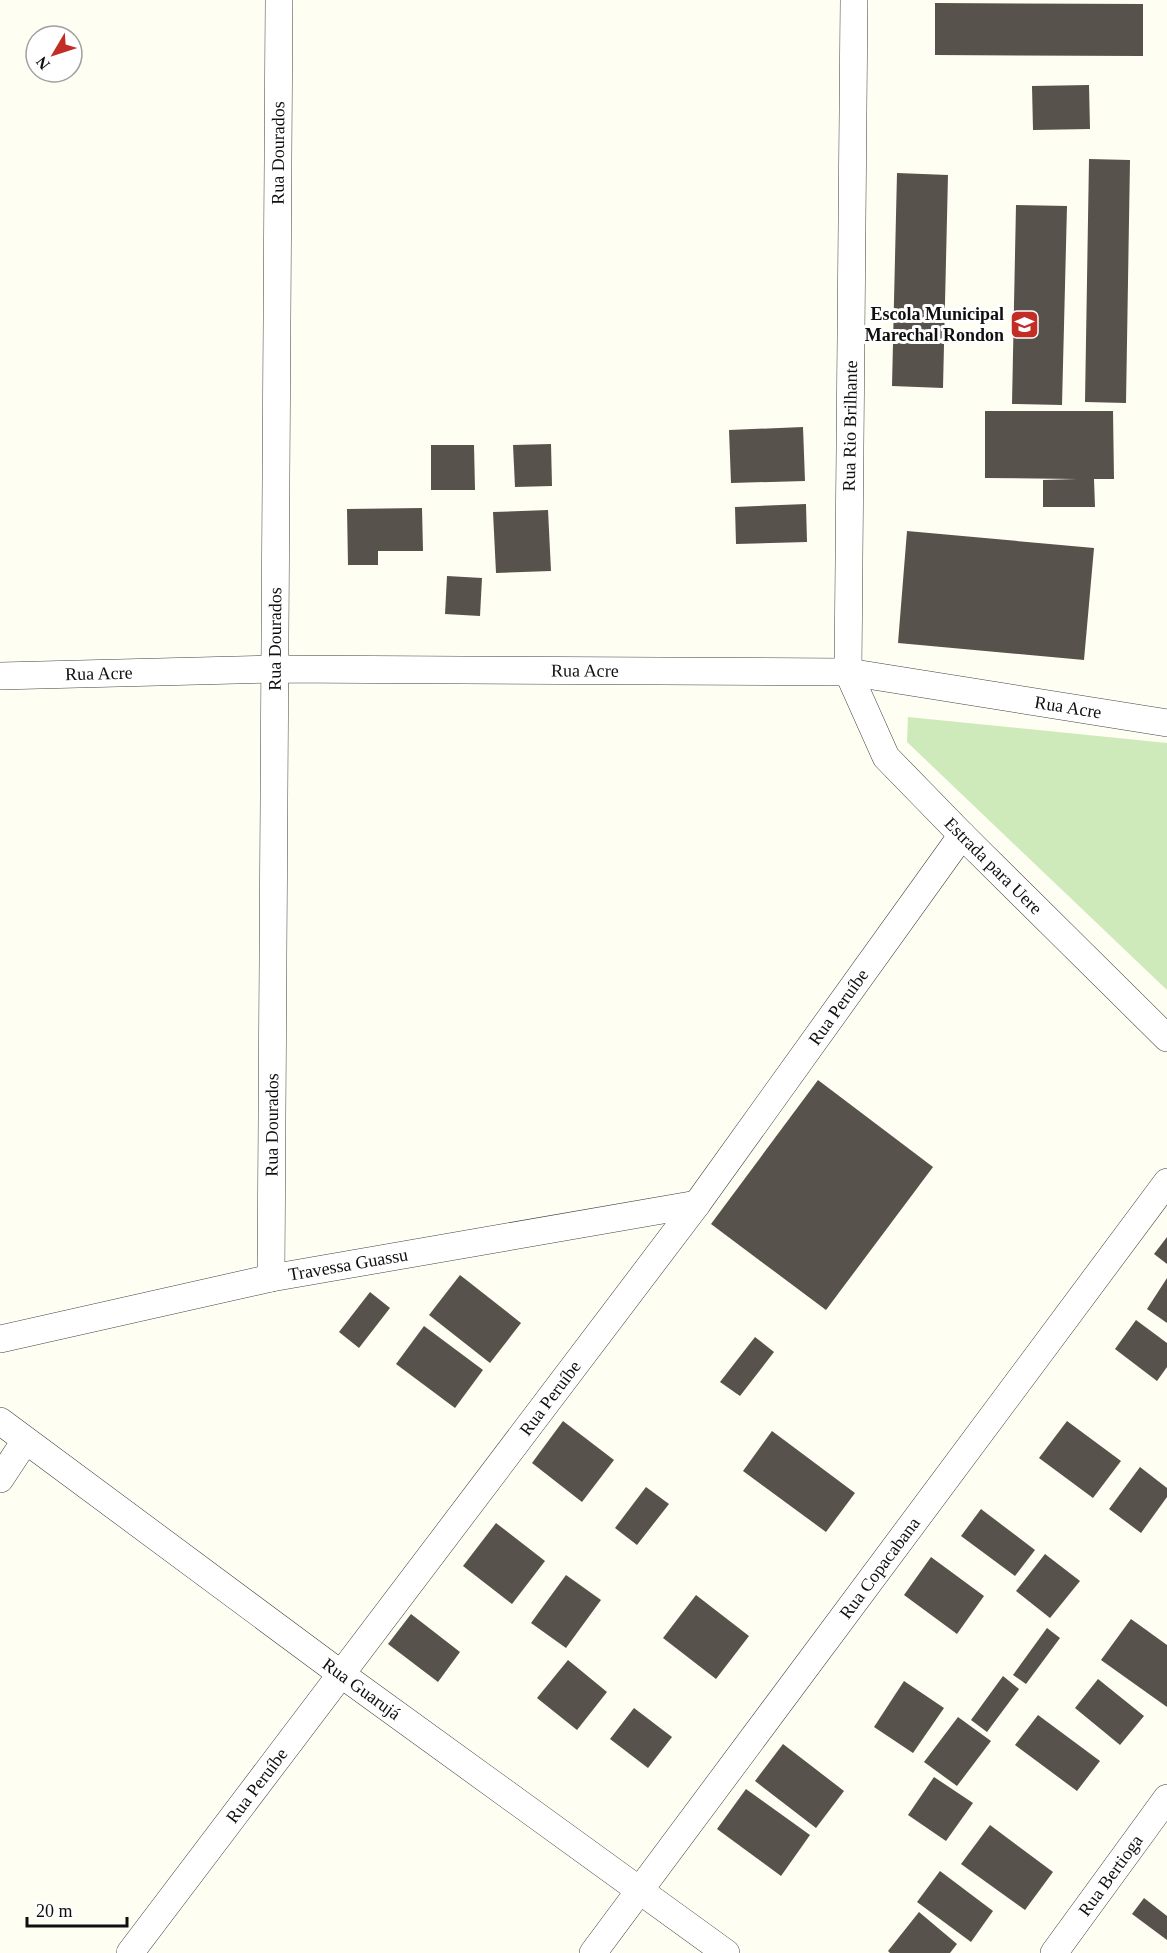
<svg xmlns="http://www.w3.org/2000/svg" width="1167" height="1953" font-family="Georgia,serif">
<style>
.green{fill:#cfeaba}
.building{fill:#58524c}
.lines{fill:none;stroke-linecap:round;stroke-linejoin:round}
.minor-casing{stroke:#424242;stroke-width:28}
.minor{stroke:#fff;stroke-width:27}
.labels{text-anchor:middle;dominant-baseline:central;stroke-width:6;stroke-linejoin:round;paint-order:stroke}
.street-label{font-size:18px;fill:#0f0f0f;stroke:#fff}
.poi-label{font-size:18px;font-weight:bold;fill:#0f0f0f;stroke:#fff;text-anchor:end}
</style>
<rect width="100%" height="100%" fill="#fffef2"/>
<polygon class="green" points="908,717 1167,743 1167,990 907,742"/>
<g class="building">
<polygon points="935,3 1143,4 1143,56 935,55"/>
<polygon points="1089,85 1090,129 1033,130 1032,86"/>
<polygon points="1089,159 1130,160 1126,403 1085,402"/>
<polygon points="897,173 948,175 943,388 892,386"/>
<polygon points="1016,205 1067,206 1062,405 1012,404"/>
<polygon points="985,411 1113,411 1114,479 1094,479 1095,507 1043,507 1043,480 1077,479 985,478"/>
<polygon points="803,427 805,481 731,483 729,430"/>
<polygon points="551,444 552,486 515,487 513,445"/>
<polygon points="431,445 474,445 475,490 431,490"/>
<polygon points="806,504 807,542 736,544 735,507"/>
<polygon points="422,508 423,551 378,551 378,565 348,565 347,509"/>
<polygon points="548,510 551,571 496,573 493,512"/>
<polygon points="907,531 1094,548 1084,660 898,643"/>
<polygon points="447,576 482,578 480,616 445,614"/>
<polygon points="818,1080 933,1167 826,1310 711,1224"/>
<polygon points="1167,1237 1167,1264 1154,1254"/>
<polygon points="460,1275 521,1323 490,1363 429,1315"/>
<polygon points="1167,1278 1167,1323 1147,1309"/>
<polygon points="370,1292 390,1308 359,1348 339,1332"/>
<polygon points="1136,1320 1167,1343 1167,1367 1157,1381 1115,1349"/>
<polygon points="424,1326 483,1370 455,1408 396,1364"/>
<polygon points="755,1337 774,1352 740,1396 720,1382"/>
<polygon points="563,1421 614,1460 582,1502 532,1463"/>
<polygon points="1067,1421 1121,1461 1093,1498 1039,1458"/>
<polygon points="772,1431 855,1493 826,1532 743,1471"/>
<polygon points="1140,1467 1167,1488 1167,1497 1141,1533 1109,1509"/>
<polygon points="646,1487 669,1504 637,1545 615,1528"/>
<polygon points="981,1509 1035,1550 1015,1576 961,1536"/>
<polygon points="496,1523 545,1561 512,1604 463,1566"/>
<polygon points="1045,1554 1080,1581 1050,1618 1016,1591"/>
<polygon points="931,1557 984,1596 957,1634 904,1595"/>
<polygon points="566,1575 601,1600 566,1648 531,1623"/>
<polygon points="696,1595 749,1636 716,1679 663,1638"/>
<polygon points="411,1614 460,1652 438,1682 388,1644"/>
<polygon points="1131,1619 1167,1645 1167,1707 1101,1660"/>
<polygon points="1047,1628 1060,1638 1026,1684 1013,1675"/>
<polygon points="568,1660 607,1692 577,1730 537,1698"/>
<polygon points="1003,1676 1019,1689 987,1732 971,1720"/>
<polygon points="1098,1679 1144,1716 1120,1745 1075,1708"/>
<polygon points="904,1681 944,1708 913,1753 874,1727"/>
<polygon points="634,1708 672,1737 648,1768 610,1739"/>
<polygon points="1038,1715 1100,1761 1077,1791 1015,1745"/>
<polygon points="958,1717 991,1741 957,1786 924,1762"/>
<polygon points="783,1744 844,1791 816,1828 755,1781"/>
<polygon points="934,1777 973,1803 946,1841 908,1815"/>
<polygon points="746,1789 810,1835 781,1876 717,1829"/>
<polygon points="990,1825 1053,1872 1025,1910 961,1864"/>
<polygon points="940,1871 993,1911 971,1942 917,1902"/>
<polygon points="1144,1898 1167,1916 1167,1940 1132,1914"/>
<polygon points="919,1912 957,1944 950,1953 890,1953 888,1951"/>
</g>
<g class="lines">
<defs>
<g id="minor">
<path id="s1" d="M 854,0 L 848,672 L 886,757 L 962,835 L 1167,1038"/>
<path id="s2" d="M 0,676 L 274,669 L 848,672 L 1167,723"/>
<path id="s3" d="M 271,1278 L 279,0"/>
<path id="s4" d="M 0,1339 L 271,1278 L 697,1204"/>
<path id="s5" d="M 0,1421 L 341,1674 L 726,1953"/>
<polyline points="0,1479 25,1441"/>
<path id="s6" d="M 130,1953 L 697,1204 L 962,835"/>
<path id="s7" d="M 593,1953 L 1167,1182"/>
<path id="s8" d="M 1054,1953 L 1167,1798"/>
</g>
</defs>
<use href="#minor" class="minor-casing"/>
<use href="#minor" class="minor"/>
</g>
<defs>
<symbol id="school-square" viewBox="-11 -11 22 22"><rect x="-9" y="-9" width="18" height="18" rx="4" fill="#c22d25" stroke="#fff"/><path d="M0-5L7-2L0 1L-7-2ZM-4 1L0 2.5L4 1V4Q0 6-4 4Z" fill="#fff"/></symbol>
</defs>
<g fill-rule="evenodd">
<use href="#school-square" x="1008" y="308" width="33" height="33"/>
</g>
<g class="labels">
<g class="street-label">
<text stroke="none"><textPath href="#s3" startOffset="1125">Rua Dourados</textPath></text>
<text transform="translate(850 426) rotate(-89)">Rua Rio Brilhante</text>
<text stroke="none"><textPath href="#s3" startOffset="639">Rua Dourados</textPath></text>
<text stroke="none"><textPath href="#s2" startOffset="585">Rua Acre</textPath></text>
<text stroke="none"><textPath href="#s2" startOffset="99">Rua Acre</textPath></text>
<text stroke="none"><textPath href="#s2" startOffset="1071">Rua Acre</textPath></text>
<text stroke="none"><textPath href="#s1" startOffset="918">Estrada para Uere</textPath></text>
<text stroke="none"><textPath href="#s6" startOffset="1182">Rua Peruíbe</textPath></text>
<text stroke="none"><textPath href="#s3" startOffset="153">Rua Dourados</textPath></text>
<text stroke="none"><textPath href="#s4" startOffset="356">Travessa Guassu</textPath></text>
<text stroke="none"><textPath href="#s6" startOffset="696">Rua Peruíbe</textPath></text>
<text stroke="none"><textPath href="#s7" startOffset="480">Rua Copacabana</textPath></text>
<text stroke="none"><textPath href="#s5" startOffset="450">Rua Guarujá</textPath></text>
<text stroke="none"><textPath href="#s6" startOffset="210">Rua Peruíbe</textPath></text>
<text stroke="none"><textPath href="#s8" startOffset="96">Rua Bertioga</textPath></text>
</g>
<g class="poi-label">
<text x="1004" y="314">Escola Municipal<tspan x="1004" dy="21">Marechal Rondon</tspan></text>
</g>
</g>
<g transform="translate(54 54) rotate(231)"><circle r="28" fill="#ffffff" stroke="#9f9f9f" stroke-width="1.5"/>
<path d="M0-4.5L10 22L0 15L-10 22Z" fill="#c22d25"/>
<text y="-9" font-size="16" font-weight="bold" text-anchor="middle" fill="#0f0f0f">N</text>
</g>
<path d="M27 1917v9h100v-9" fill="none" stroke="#0f0f0f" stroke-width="3"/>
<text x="36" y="1917" font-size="18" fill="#0f0f0f" stroke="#ffffff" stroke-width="4.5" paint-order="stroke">20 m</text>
</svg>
